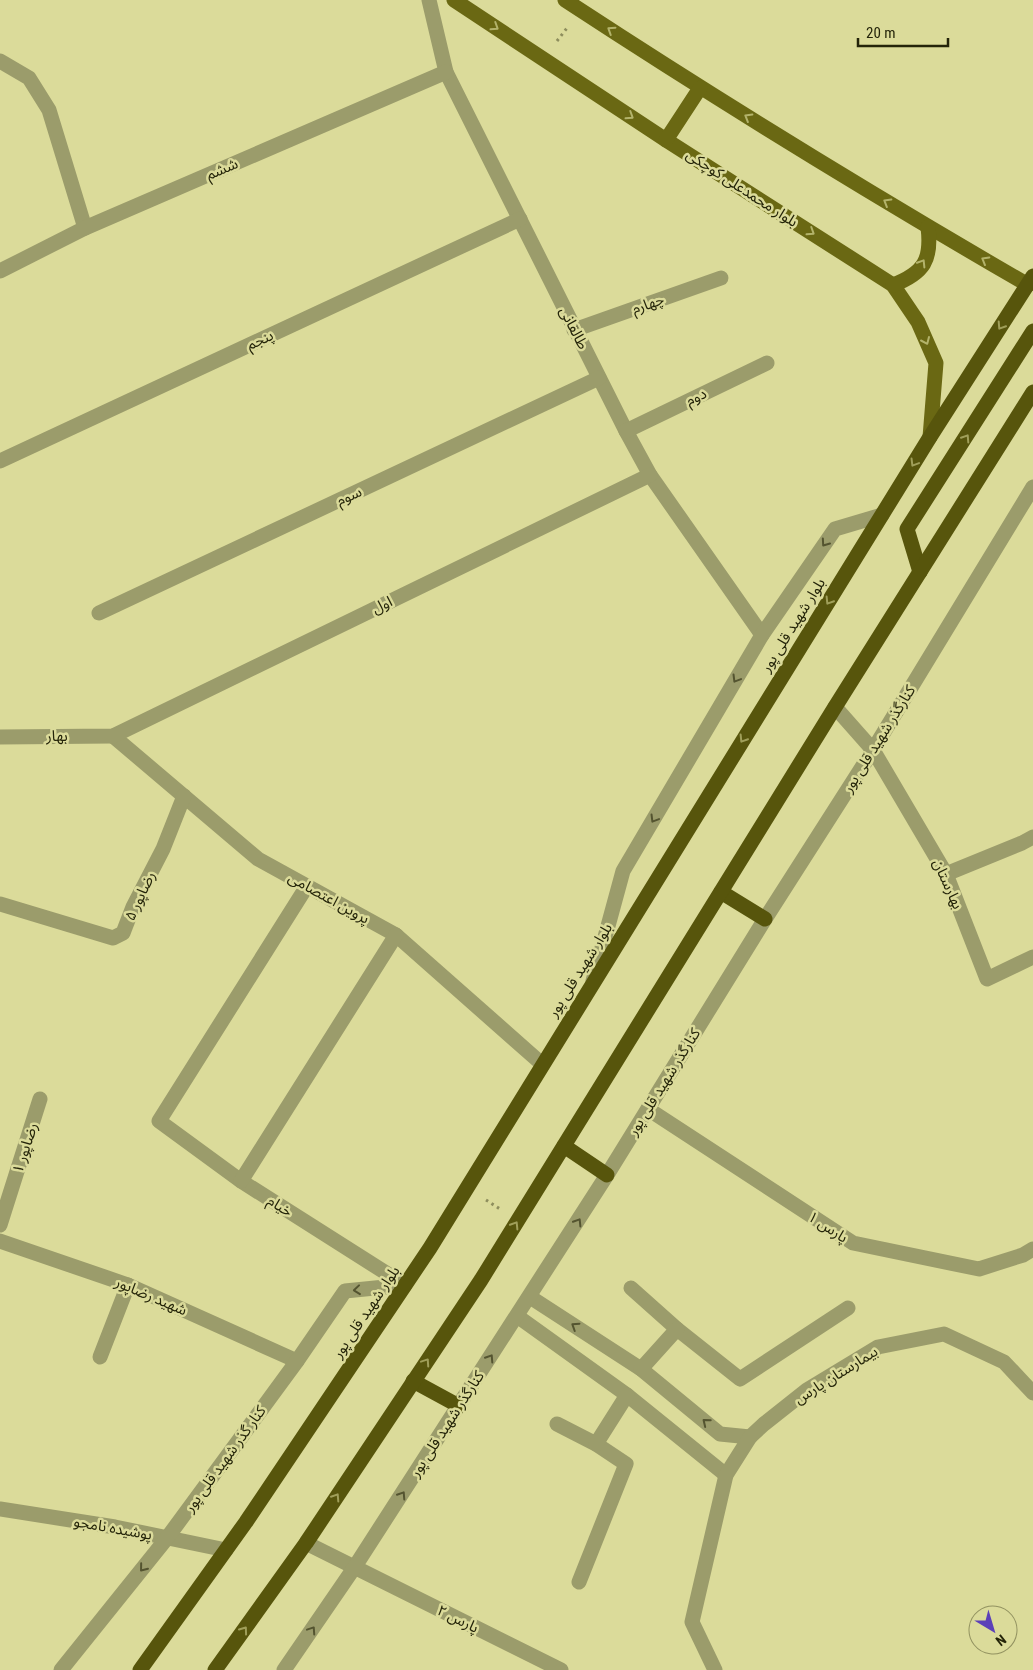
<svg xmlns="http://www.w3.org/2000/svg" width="1033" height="1670" font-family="'Roboto Condensed','Noto Sans Arabic',sans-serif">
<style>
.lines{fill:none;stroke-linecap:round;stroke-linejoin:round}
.path{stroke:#8e8e5d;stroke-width:3;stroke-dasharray:2.5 4;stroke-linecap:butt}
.minor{stroke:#9b9c6b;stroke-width:15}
.major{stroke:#6a6813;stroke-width:15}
.highway{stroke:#57550c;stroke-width:15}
.oneway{stroke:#b3b36b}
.oneway2{stroke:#a09f5a}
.oneway3{stroke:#545430}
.labels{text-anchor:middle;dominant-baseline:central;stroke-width:5;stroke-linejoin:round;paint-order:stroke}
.street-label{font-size:15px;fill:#242409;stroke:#dbdb9a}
</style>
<rect width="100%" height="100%" fill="#dbdb9a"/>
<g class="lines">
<g class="path">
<polyline points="557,41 567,28"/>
<polyline points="486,1200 500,1209"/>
</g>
<g class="minor">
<polyline points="429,0 446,72 626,431 650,475 762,635"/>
<polyline points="0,61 29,78 49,110 85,228"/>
<polyline points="0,271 85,228 446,72"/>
<polyline points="574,330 721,278"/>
<polyline points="626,431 767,363"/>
<polyline points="0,461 520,219"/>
<polyline points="99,613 599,378"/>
<polyline points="835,707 873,750 946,874 987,979 1033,957"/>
<polyline points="113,736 258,859 396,935 542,1064"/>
<polyline points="0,737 113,736 650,475"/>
<polyline points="946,874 1022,843 1033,837"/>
<polyline points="307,886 159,1121 241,1181 405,1285"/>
<polyline points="0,904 113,938 123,933 133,907 163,849 184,796"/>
<polyline points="593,981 623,871 762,635 835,529 882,515"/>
<polyline points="648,1109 853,1243 979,1269 1023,1255 1033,1249"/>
<polyline points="241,1181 396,935"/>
<polyline points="0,1225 40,1099"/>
<polyline points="0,1241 128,1285 297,1361"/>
<polyline points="631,1288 677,1329 740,1379 848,1308"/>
<polyline points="530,1297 641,1369 720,1434 750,1437"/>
<polyline points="517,1316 627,1395 726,1475"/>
<polyline points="100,1357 128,1285"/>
<polyline points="641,1369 677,1329"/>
<polyline points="557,1424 596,1444 626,1464 579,1582"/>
<polyline points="596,1444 627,1395"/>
<polyline points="0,1509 115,1527 226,1550"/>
<polyline points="306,1543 561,1670"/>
<polyline points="61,1670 167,1538 297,1361 345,1291 405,1285"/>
<polyline points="284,1670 354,1568 607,1175 765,919 873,750 1033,487"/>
<polyline points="715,1670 692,1622 726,1475 750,1437 764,1424 807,1390 878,1347 944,1334 1004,1362 1033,1393"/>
</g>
<g class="major">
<polyline points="454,0 666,140 893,285 918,322 936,363 930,437"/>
<path d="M 565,0 C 716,99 871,194 1028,285"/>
<polyline points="666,140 700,88"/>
<path d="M 893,285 C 924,273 932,260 928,227"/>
</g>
<g class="highway">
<polyline points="920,572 907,529 1033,331"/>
<polyline points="721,892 765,919"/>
<polyline points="564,1146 607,1175"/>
<polyline points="413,1381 459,1406"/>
<polyline points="140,1670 246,1522 430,1248 930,437 1033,276"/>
<polyline points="215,1670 306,1543 481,1280 835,707 1033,392"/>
</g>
</g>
<defs><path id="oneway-chevron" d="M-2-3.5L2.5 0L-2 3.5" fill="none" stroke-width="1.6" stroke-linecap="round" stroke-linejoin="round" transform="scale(1.25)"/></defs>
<g class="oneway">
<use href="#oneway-chevron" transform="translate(495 27) rotate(33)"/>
<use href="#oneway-chevron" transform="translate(611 30) rotate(-147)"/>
<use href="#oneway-chevron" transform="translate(630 116) rotate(33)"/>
<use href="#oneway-chevron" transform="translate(748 117) rotate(-149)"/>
<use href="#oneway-chevron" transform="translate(887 202) rotate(-149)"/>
<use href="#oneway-chevron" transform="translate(811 232) rotate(33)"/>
<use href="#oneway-chevron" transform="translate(985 260) rotate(-150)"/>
<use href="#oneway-chevron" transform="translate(922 263) rotate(-58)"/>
<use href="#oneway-chevron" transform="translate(926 341) rotate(66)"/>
</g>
<g class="oneway2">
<use href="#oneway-chevron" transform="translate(1001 326) rotate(123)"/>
<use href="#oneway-chevron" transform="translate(966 438) rotate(-57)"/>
<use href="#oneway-chevron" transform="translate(914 463) rotate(121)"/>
<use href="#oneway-chevron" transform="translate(829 601) rotate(122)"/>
<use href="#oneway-chevron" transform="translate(743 739) rotate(122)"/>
<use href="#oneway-chevron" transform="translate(515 1225) rotate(-58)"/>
<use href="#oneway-chevron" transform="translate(426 1362) rotate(-56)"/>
<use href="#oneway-chevron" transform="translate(336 1497) rotate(-57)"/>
<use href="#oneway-chevron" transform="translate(244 1630) rotate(-54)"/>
</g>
<g class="oneway3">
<use href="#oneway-chevron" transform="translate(825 543) rotate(125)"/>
<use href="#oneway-chevron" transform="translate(736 679) rotate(121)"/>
<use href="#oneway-chevron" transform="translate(654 819) rotate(121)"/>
<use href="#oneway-chevron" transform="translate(578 1222) rotate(-58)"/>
<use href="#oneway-chevron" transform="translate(357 1290) rotate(174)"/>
<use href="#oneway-chevron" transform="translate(575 1326) rotate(-147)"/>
<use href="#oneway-chevron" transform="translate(490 1358) rotate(-57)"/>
<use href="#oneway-chevron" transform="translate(706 1422) rotate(-141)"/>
<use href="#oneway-chevron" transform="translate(402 1495) rotate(-57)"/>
<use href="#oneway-chevron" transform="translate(143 1568) rotate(129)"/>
<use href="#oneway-chevron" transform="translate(312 1630) rotate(-56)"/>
</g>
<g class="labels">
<g class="street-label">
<text transform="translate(222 169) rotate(-23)">ششم</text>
<text transform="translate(742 188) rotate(33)">بلوار محمدعلی کوچکی</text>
<text transform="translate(648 304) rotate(-19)">چهارم</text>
<text transform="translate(574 328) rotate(63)">طالقانی</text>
<text transform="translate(260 340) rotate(-25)">پنجم</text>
<text transform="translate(696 397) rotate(-26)">دوم</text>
<text transform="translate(349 496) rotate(-25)">سوم</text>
<text transform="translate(382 605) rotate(-26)">اول</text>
<text transform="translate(793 625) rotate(-58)">بلوار شهید قلی پور</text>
<text transform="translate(57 736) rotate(-1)">بهار</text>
<text transform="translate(879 739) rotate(-58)">کنارگذر شهید قلی پور</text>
<text transform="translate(948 884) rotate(66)">بهارستان</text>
<text transform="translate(140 896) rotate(-65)">رضاپور ۵</text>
<text transform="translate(329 898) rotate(29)">پروین اعتصامی</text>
<text transform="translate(580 970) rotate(-58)">بلوار شهید قلی پور</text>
<text transform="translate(664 1082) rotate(-58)">کنارگذر شهید قلی پور</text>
<text transform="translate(25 1148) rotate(-72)">رضاپور ۱</text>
<text transform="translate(280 1206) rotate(32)">خیام</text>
<text transform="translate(828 1227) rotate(33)">پارس ۱</text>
<text transform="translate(151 1296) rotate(23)">شهید رضاپور</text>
<text transform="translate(366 1312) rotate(-56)">بلوار شهید قلی پور</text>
<text transform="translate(836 1375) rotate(-32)">بیمارستان پارس</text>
<text transform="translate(447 1424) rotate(-57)">کنارگذر شهید قلی پور</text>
<text transform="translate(225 1459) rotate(-54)">کنار گذر شهید قلی پور</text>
<text transform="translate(113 1528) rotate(10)">پوشیده نامجو</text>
<text transform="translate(458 1619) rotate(26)">پارس ۲</text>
</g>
</g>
<g transform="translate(993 1630) rotate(142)"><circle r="24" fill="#dbdb9a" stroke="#929260"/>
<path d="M0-4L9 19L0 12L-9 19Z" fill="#5c40b8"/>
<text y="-8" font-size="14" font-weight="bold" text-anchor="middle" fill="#242409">N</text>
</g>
<path d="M858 38v8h90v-8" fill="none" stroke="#242409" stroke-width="2.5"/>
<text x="866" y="38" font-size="15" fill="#242409" stroke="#dbdb9a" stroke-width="4" paint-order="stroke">20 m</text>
</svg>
